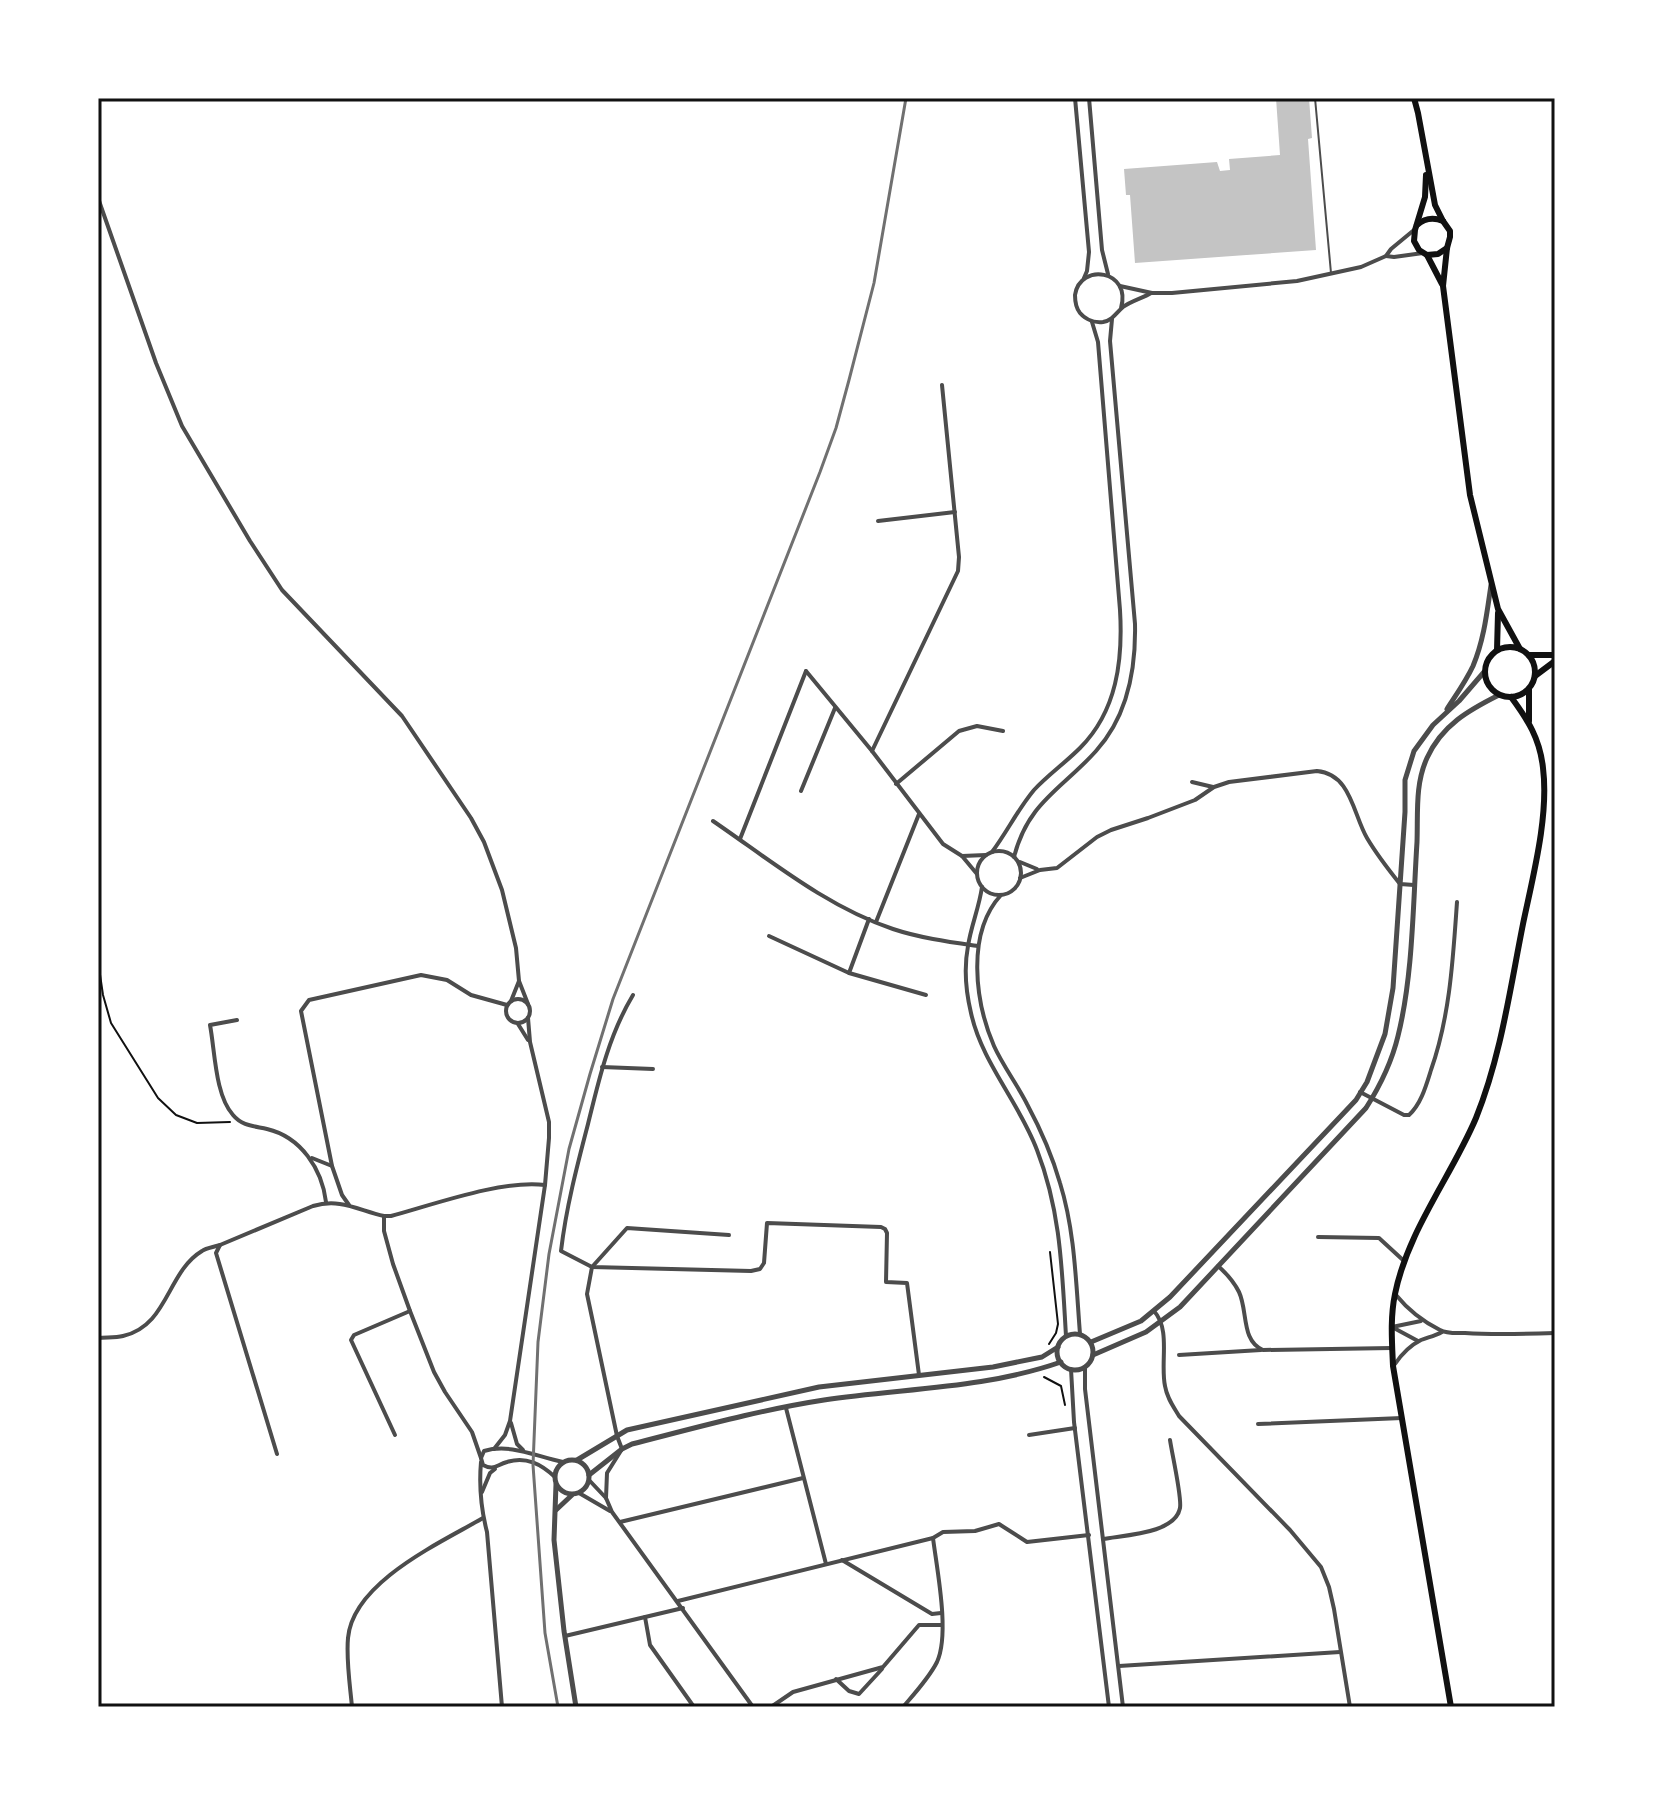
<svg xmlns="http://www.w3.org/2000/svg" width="1653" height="1805" font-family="Lato,sans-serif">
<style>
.building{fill:#c4c4c4}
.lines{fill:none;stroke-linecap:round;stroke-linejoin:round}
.path{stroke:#111;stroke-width:2}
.service{stroke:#4c4c4c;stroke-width:2}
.minor{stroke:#4c4c4c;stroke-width:4}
.tertiary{stroke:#4c4c4c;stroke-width:5}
.secondary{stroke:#111;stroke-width:6}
.rail{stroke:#707070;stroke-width:3}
.neatline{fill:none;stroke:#111;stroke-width:3}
</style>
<rect width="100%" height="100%" fill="#fff"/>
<polygon class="building" points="1276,98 1309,98 1312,138 1308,139 1316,250 1135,263 1130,195 1126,195 1124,169 1217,162 1220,171 1230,170 1229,159 1280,155"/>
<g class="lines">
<g class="path">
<polyline points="98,961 103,995 111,1023 158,1098 176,1115 197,1123 230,1122"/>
<polyline points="1049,1344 1056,1333 1058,1324 1050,1252"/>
<polyline points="1044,1377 1061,1386 1065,1405"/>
</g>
<polyline class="service" points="1315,98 1331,273"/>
<g class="minor">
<polyline points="1075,98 1089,252 1087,271 1084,278"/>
<polyline points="1089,98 1102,250 1108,274"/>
<polyline points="98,198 156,363 182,426 250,541 282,590 402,716 471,818 484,842 502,890 516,948 519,981 528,1004"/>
<polyline points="1386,256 1394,257 1423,253"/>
<polyline points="1120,286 1152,293 1172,293 1297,281 1361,267 1386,256 1391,249 1414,230"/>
<path d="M 1121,308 C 1132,270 1080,262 1075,295 C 1075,302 1076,308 1080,313 C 1086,320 1095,323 1103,322 C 1113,320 1116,313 1123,307 C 1131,301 1143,298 1151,293"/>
<polyline points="878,521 955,512"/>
<polyline points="806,671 872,751 943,844 962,856 977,874"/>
<polyline points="872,751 958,571 959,557 942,385"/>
<polyline points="1192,782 1213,787"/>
<polyline points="896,784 959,731 977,726 1003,731"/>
<polyline points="801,791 835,708"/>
<path d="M 713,821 C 770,860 827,907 893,929 C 920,938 950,942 978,946"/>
<polyline points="740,839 806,671"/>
<circle cx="999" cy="873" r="22"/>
<path d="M 992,852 C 1007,832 1018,809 1034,790 C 1048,775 1065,763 1080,748 C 1117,711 1123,660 1120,610 L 1098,342 L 1092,322"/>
<polyline points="962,856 986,855"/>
<path d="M 1014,857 C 1028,802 1062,789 1096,751 C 1127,717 1136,670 1135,624 L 1110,341 L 1112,319"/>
<polyline points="1020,862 1037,869"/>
<path d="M 1020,878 L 1040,870 L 1057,868 L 1097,837 L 1111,830 L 1148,818 L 1195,800 L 1214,787 L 1229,782 L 1317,771 C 1351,774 1353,814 1367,838 C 1377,855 1388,869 1400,884 L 1414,885"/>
<path d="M 982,887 C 979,908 971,926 968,946 C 964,967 966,992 971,1013 C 982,1063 1019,1102 1037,1150 C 1061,1212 1062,1271 1066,1336"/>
<path d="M 1001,895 C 966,933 975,1002 994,1046 C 1003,1066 1017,1084 1027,1104 C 1041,1130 1052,1155 1060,1183 C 1075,1231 1076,1284 1080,1334"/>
<polyline points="876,922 919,814"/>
<polyline points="769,936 849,973 926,995"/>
<polyline points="849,973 869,919"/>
<path d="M 633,995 C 609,1035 599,1079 588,1124 C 577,1166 566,1208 561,1251 L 592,1267 L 751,1271 L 760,1269 L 764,1263 L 767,1223 L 881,1227 L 885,1229 L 887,1233 L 886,1282 L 907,1283 L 919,1375"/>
<circle cx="518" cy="1011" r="12"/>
<polyline points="511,1001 519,981"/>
<path d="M 237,1020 L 210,1025 C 215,1051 215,1095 233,1115 C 242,1126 254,1126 267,1129 C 301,1137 322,1169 326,1202"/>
<polyline points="518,1024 528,1040"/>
<polyline points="602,1067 653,1069"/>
<path d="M 1360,1092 L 1404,1115 L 1409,1115 C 1421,1104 1426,1086 1431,1070 C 1450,1016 1453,959 1457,902"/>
<polyline points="312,1158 332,1166"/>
<polyline points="349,1205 342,1195 332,1166 301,1011 309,1000 421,975 447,980 471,995 507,1005"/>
<polyline points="384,1216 384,1231 393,1264 410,1311 434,1372 445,1392 472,1432 481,1458"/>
<polyline points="1318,1237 1379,1238 1404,1261"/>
<path d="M 1218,1266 C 1226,1273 1234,1282 1239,1292 C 1248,1311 1241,1341 1263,1350 L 1392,1348"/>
<polyline points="592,1267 587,1294 617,1436 622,1449 607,1473 606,1498"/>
<polyline points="592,1267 627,1228 729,1235"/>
<path d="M 1396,1295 C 1409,1311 1422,1321 1440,1330 C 1447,1334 1457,1333 1465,1333 C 1495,1335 1525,1334 1555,1333"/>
<path d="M 1154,1311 C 1171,1330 1160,1362 1165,1386 C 1167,1398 1173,1406 1179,1416 L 1290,1530 L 1321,1567 L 1329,1587 L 1334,1609 L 1350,1707"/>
<polyline points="1392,1327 1421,1321"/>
<polyline points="1392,1327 1418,1341"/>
<path d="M 98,1338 C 106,1337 115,1338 123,1336 C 168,1326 167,1272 202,1251 C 206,1248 214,1247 220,1245"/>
<polyline points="1179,1355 1261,1350"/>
<path d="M 1395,1364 C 1401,1355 1411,1345 1421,1340 C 1429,1337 1435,1336 1442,1332"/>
<polyline points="1085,1367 1085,1389 1123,1707"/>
<polyline points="1071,1369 1074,1422 1109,1707"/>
<polyline points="786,1408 826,1564"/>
<polyline points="511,1423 517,1444 523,1450"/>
<polyline points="1258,1424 1402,1418"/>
<polyline points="395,1435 351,1340 354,1335 410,1311"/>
<polyline points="1029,1435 1075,1428"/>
<polyline points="494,1449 505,1435 510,1421 545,1185 549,1138 549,1122 530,1042 528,1018"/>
<path d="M 277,1454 L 216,1253 L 220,1245 L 313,1206 C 340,1198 358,1210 384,1216 L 391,1216 C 432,1205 504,1179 545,1185"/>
<path d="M 481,1462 C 479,1485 481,1509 487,1532 L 502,1707"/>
<path d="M 555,1477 C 541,1464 526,1456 507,1462 C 496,1465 494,1471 483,1465 L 481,1458 L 484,1451 C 511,1443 537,1457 563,1462"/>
<polyline points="589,1480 606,1498 612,1512 753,1707"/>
<polyline points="482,1492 490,1473 495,1469"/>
<polyline points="579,1493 610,1511"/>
<polyline points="620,1522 803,1478"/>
<path d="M 1103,1539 C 1124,1535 1175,1534 1180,1508 C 1182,1497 1172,1454 1170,1440"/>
<polyline points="842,1560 932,1614 941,1613"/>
<polyline points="678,1601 933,1538 943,1532 975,1531 999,1524 1027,1542 1089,1535"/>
<polyline points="645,1617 650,1645 694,1707"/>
<polyline points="565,1636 683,1608"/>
<polyline points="1119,1666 1340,1652"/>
<polyline points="836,1679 849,1691 859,1694 882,1669"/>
<polyline points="397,1706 397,1707"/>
<path d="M 352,1707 C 350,1685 346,1660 348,1638 C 353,1582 440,1543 483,1518"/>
<polyline points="771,1707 793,1692 883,1667 919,1625 942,1625"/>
<path d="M 903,1707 C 915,1693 929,1678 937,1662 C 950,1634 937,1570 933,1538"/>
</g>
<g class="tertiary">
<path d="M 1447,709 C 1456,695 1466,681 1473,666 C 1484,640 1487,612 1491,585"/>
<circle cx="1075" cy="1352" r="18"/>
<polyline points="1091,1342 1141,1321 1170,1297 1356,1100 1367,1082 1385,1034 1393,988 1405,812 1405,780 1414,751 1433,725 1459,701 1484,672"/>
<path d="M 1093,1355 L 1146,1332 L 1180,1307 L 1366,1108 C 1380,1086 1392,1061 1398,1036 C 1413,976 1413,904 1417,842 C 1418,813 1415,784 1427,758 C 1442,725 1469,710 1499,695"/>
<circle cx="572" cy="1477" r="17"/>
<polyline points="577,1460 627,1430 819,1387 993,1367 1042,1357 1058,1347"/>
<path d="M 589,1475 L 622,1449 L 632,1444 C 695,1428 759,1410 824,1400 C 903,1388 984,1389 1061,1362"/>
<polyline points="556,1484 554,1540 564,1631 576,1707"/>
<polyline points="556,1510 572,1495"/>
</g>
<g class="secondary">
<polyline points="1414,98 1418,113 1435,205 1443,221 1450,231 1450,237 1447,248 1443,286 1470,495 1498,609 1520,649"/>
<polyline points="1426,175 1425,197 1415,230 1414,241 1419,250 1427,255 1442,284"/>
<path d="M 1417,225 C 1425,218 1433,217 1443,221"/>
<polyline points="1427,255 1438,254 1447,248"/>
<circle cx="1510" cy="672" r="25"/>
<polyline points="1497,650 1498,613"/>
<polyline points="1529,655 1555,655"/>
<polyline points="1535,676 1555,661"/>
<polyline points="1529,689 1529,721"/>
<path d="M 1451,1707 L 1393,1366 C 1392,1342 1390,1318 1395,1294 C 1408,1230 1451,1177 1476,1118 C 1501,1056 1510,989 1523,924 C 1533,876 1549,816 1543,768 C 1540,739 1528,720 1511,697"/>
</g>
<polyline class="rail" points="558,1707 545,1633 533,1465 538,1342 549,1254 569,1149 590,1074 613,999 820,472 836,428 849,380 874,283 906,98"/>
</g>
<rect width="1653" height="1805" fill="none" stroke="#ffffff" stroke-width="200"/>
<rect x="100" y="100" width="1453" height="1605" class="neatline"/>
</svg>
